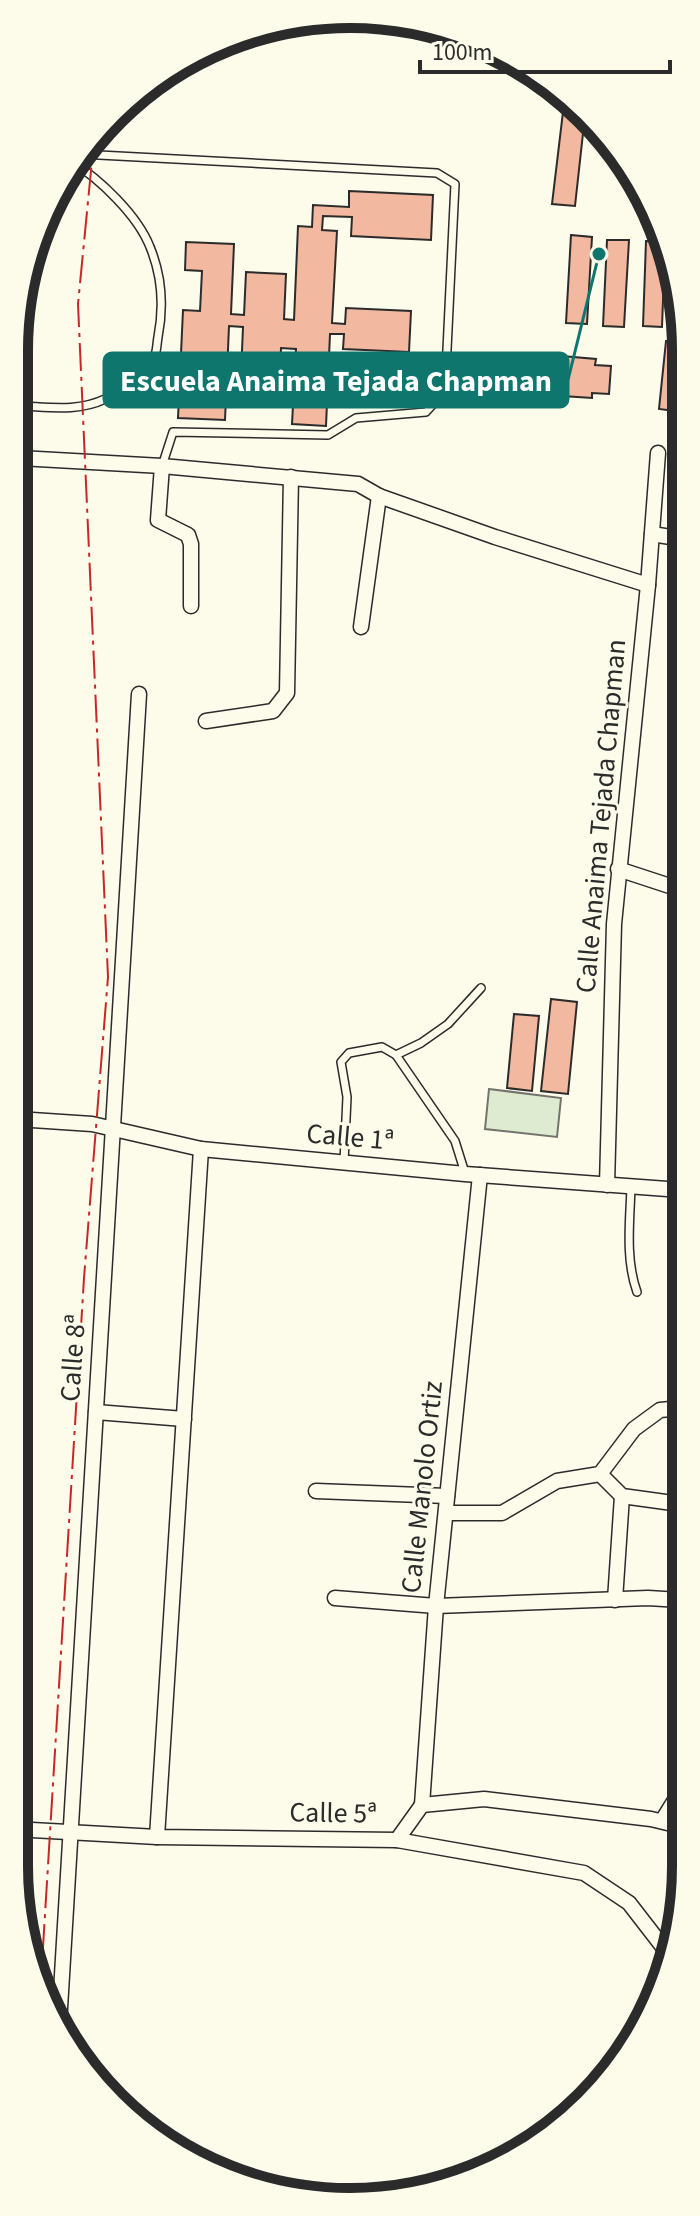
<svg xmlns="http://www.w3.org/2000/svg" width="700" height="2216" font-family="'Source Sans 3',sans-serif">
<style>
.green{fill:#deebd1;stroke:#74746e;stroke-width:2}
.building{fill:#f2b8a0;stroke:#2b2b2b;stroke-width:2}
.lines{fill:none;stroke-linecap:round;stroke-linejoin:round}
.lane-casing{stroke:#2b2b2b;stroke-width:10}
.street-casing{stroke:#2b2b2b;stroke-width:17}
.lane{stroke:#fdfbea;stroke-width:7}
.street{stroke:#fdfbea;stroke-width:14}
.power{stroke:#c62828;stroke-width:2;stroke-dasharray:28 6 4 6;stroke-linecap:butt}
.labels{text-anchor:middle;dominant-baseline:central;stroke-width:6;stroke-linejoin:round;paint-order:stroke}
.street-label{font-size:28px;fill:#2b2b2b;stroke:#fdfbea}
.rim{fill:none;stroke:#2b2b2b;stroke-width:10}
.leader{fill:none;stroke:#0f766e;stroke-width:3}
.callout-dot{fill:#0f766e;stroke:#fdfbea;stroke-width:3}
.callout{fill:#0f766e;stroke:#0f766e;stroke-width:3}
.callout-label{font-size:30px;text-anchor:middle;font-weight:bold;fill:#fff}
</style>
<rect width="100%" height="100%" fill="#fdfbea"/>
<polygon class="green" points="489,1089 561,1098 557,1137 485,1129"/>
<g class="building">
<polygon points="563,112 585,115 575,206 552,204"/>
<polygon points="349,191 433,195 431,240 351,236 352,217 323,216 322,230 337,231 332,323 345,324 346,308 411,311 409,352 343,349 344,334 330,334 326,426 292,424 296,349 281,348 280,376 241,374 243,327 229,326 225,420 178,418 183,310 200,311 202,271 185,270 186,242 234,244 231,314 244,315 246,272 286,274 284,319 294,320 298,226 312,227 313,205 349,207"/>
<polygon points="571,235 592,237 587,324 566,323"/>
<polygon points="607,240 629,240 624,327 603,326"/>
<polygon points="646,241 664,242 665,247 662,327 643,326"/>
<polygon points="681,299 683,306 683,327 679,327"/>
<polygon points="666,341 683,343 683,412 659,409"/>
<polygon points="550,355 596,359 595,365 611,366 609,394 592,393 592,398 547,395"/>
<polygon points="551,999 577,1002 568,1094 541,1091"/>
<polygon points="514,1014 539,1016 532,1091 507,1088"/>
</g>
<g class="lines">
<defs>
<g id="lane">
<polyline points="80,154 437,173 455,184 445,391 426,412 356,418 328,435 173,432 162,466"/>
<path d="M 20,406 C 49,407 78,412 105,399 C 121,392 147,371 155,355 C 157,350 157,342 158,337 C 164,306 162,276 150,247 C 138,216 100,179 72,162"/>
<polyline points="396,1055 455,1141 465,1173"/>
<polyline points="344,1162 347,1097 341,1062 349,1053 382,1047 396,1055 421,1043 448,1024 481,988"/>
<path d="M 631,1187 C 630,1220 625,1259 637,1292"/>
</g>
<g id="street">
<polyline points="20,458 162,466 358,484 379,496 495,537 648,585"/>
<polyline points="162,466 158,520 188,535 191,544 191,606"/>
<polyline points="652,534 683,539"/>
<polyline points="361,627 379,496"/>
<polyline points="206,721 273,711 287,693 291,477"/>
<polyline points="618,869 682,890"/>
<polyline points="17,1119 92,1124 201,1149 465,1174 681,1190"/>
<polyline points="607,1185 614,924 648,585 658,453"/>
<polyline points="96,1412 184,1419"/>
<polyline points="600,1474 622,1496 680,1504"/>
<polyline points="316,1491 447,1496"/>
<polyline points="446,1513 502,1513 557,1481 600,1474 634,1429 660,1410 681,1408"/>
<polyline points="335,1598 436,1606 648,1598 680,1600"/>
<polyline points="615,1600 622,1496"/>
<polyline points="422,1805 436,1606 480,1175"/>
<polyline points="662,1821 680,1792"/>
<polyline points="14,1829 157,1837 397,1840 584,1873 629,1903 670,1956"/>
<polyline points="157,1837 201,1149"/>
<polyline points="397,1840 422,1805 484,1799 651,1819 680,1826"/>
<polyline points="59,2025 139,694"/>
</g>
</defs>
<use href="#lane" class="lane-casing"/>
<use href="#street" class="street-casing"/>
<use href="#lane" class="lane"/>
<use href="#street" class="street"/>
<polyline class="power" points="40,1996 84,1278 108,977 78,304 94,140"/>
</g>
<g class="labels">
<g class="street-label">
<text transform="translate(601 816) rotate(-85)">Calle Anaima Tejada Chapman</text>
<text transform="translate(350 1137) rotate(5)">Calle 1ª</text>
<text transform="translate(73 1358) rotate(-86)">Calle 8ª</text>
<text transform="translate(422 1487) rotate(-84)">Calle Manolo Ortiz</text>
<text transform="translate(333 1813) rotate(1)">Calle 5ª</text>
</g>
</g>
<path d="M0 0H700V2216H0ZM350 28H350A322 322 0 0 1 672 350V1866A322 322 0 0 1 350 2188H350A322 322 0 0 1 28 1866V350A322 322 0 0 1 350 28Z" fill="#fdfbea" fill-rule="evenodd"/>
<path class="rim" d="M350 28H350A322 322 0 0 1 672 350V1866A322 322 0 0 1 350 2188H350A322 322 0 0 1 28 1866V350A322 322 0 0 1 350 28Z"/>
<path class="leader" d="M599 254L568 380"/>
<circle class="callout-dot" cx="599" cy="254" r="8"/>
<rect class="callout" x="104" y="353" width="464" height="54" rx="8"/>
<g class="callout-label">
<text x="336" y="391">Escuela Anaima Tejada Chapman</text>
</g>
<path d="M420 60v12h250v-12" fill="none" stroke="#2b2b2b" stroke-width="4"/>
<text x="432" y="60" font-size="24" fill="#2b2b2b" stroke="#fdfbea" stroke-width="6" paint-order="stroke">100 m</text>
</svg>
